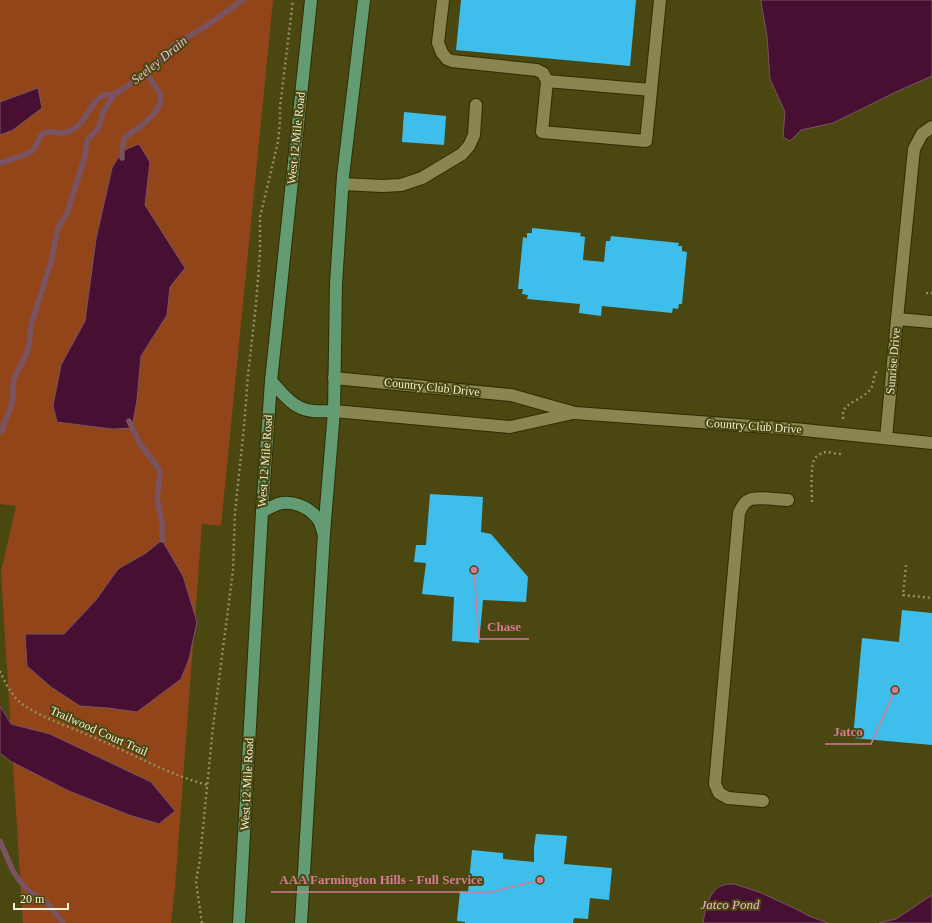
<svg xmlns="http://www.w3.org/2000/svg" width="932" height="923" font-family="Georgia,serif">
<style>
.green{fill:#93451a}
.water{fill:#470f32;stroke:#7a5363}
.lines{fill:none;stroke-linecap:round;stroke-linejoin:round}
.stream{stroke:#7a5363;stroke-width:5.5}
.building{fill:#3ebeeb}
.minor-casing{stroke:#2f2d04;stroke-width:14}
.major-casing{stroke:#2f2d04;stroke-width:14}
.path{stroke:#918f64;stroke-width:2.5;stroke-dasharray:2 3;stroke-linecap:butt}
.minor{stroke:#898652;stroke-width:12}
.major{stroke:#639c72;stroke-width:12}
.labels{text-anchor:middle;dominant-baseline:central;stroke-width:4;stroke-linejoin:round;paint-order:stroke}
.street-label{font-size:12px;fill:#f2f2d6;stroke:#4a4711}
.water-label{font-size:13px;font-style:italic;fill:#f2b9d7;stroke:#4a4711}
.leader{fill:none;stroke:#d87a92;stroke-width:1.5}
.callout-dot{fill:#d87a92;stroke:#4a4711;stroke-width:1.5}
.callout-label{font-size:13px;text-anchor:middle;font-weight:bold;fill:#d87a92;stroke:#4a4711;stroke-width:4;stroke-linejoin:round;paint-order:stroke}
</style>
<rect width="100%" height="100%" fill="#4a4711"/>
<polygon class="green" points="0,0 273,0 221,526 202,524 175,887 171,923 23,923 1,572 16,506 0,504"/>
<g class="water">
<polygon points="761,0 932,0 932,76 898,91 833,123 801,130 790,141 783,137 785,112 770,79 767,36 761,2"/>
<polygon points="38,88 42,108 13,130 0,135 0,102"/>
<polygon points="139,144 150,162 145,205 185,268 170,287 167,315 141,356 137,400 132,428 112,429 57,422 53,406 61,365 85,321 96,239 112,168 122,151"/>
<polygon points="162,540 183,576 197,622 189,659 181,679 137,712 108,708 80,706 51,687 27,666 25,634 64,634 96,600 118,569 146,553"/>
<polygon points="0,706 11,724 50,734 151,782 175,811 159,824 129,815 69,791 10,761 0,753"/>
<path d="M 734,884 L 759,892 L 796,909 L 809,916 L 828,923 L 703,923 C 705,912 709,890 721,886 C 725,884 730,884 734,884 Z"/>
<polygon points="932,895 932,923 879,923 896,919"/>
</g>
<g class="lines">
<g class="stream">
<polyline points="122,158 122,151 124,139 128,135 142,125 154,114 160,104 161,97 160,93 146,73"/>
<path d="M 0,163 C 8,160 25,156 32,151 C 38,147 37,137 44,133 C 48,131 54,132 59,133 C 78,133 83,119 93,105 L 94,103 L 103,95 L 115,94 L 146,73 L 157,64 L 174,45 L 206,26 L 237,4 L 243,0"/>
<polyline points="129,421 140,444 159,469 160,474 157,498 162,522 162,540"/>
<polyline points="0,432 2,430 13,400 13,383 16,374 26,355 29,345 31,325 51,262 58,228 67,213 85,156 87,140 98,129 103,112 115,94"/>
<polyline points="0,841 13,871 19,880 30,892 47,903 63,923"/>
</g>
</g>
<g class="building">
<polygon points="461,0 636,0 630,66 456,50"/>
<polygon points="404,112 446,116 444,145 402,142"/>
<polygon points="532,228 581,233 580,236 585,237 583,260 604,262 606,241 610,241 611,236 679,243 678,246 682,246 682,251 687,252 682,304 679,304 678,309 673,308 672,313 602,306 601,316 579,313 580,304 527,299 528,295 522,294 523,289 518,289 523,237 527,238 527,233 532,233"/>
<polygon points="430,494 483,497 481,532 491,534 528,577 526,602 483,600 479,643 452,641 454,597 422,594 426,563 414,562 416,545 426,545"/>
<polygon points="902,610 932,613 932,745 853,738 862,638 899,642"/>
<polygon points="536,834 567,836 564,864 612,868 609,900 590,898 588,919 574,918 573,923 465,923 465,922 457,921 460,891 468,892 472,850 503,853 503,859 534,862 534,847"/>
</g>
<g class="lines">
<defs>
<g id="minor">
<polyline points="443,0 438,43 442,53 447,59 452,61 537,70 543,73 547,81"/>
<polyline points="651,90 547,81 542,132 646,141 660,0"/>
<polyline points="343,184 382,186 401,185 422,178 462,154 469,146 474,135 476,105"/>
<polyline points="897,319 914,149 922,134 932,127"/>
<polyline points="334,378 511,395 575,413 794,429 932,443"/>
<polyline points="334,411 510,427 573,413"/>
<polyline points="886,438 897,319 932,322"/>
<path d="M 763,801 L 728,798 L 719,793 L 715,784 L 739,513 C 741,508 744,502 749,500 C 757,496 779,500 788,500"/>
</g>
<g id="major">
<path d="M 271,381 C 280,390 288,402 299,407 C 310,413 323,411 334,411"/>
<path d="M 262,512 C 267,509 273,506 278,504 C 292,500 309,507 317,518 C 320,521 322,528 323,532"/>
<polyline points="239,923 262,512 271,381 311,0"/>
<polyline points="301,923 324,533 334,411 336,284 343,176 364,0"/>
</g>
</defs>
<use href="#minor" class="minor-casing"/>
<use href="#major" class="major-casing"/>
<g class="path">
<polyline points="926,293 932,293"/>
<path d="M 843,419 C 843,416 843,414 843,412 C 845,404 863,398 869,391 C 875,385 872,377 877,371"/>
<path d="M 812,502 C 812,491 810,470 814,460 C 816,456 822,452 827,452 C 830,452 836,454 840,454 L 840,450"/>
<polyline points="906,565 903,595 932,598"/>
<path d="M 0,671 C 5,683 12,696 22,704 C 40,717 63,724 83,733 C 106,742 128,753 150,763 C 169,772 188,780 208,785"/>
<polyline points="202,923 196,882 200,858 213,727 233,570 235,512 244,427 248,375 256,304 260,252 260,217 278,142 280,121 280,107 293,0"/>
</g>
<use href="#minor" class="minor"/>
<use href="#major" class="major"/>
</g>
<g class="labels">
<g class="street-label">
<text transform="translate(296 138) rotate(-84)">West 12 Mile Road</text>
<text transform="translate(893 361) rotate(-85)">Sunrise Drive</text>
<text transform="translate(432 387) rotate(6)">Country Club Drive</text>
<text transform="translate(754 426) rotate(4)">Country Club Drive</text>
<text transform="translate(265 461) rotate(-86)">West 12 Mile Road</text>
<text transform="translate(99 731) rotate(24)">Trailwood Court Trail</text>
<text transform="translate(247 784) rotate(-87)">West 12 Mile Road</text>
</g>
<g class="water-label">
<text transform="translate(159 60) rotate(-39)">Seeley Drain</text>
<text x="730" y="904">Jatco Pond</text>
</g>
</g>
<path class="leader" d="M474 570L479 639H529M895 690L871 744H825M540 880L491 892H271"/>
<g class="callout-dot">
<circle cx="474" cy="570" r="4"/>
<circle cx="895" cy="690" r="4"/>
<circle cx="540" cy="880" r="4"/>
</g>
<g class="callout-label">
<text x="504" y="631">Chase</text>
<text x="848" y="736">Jatco</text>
<text x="381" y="884">AAA Farmington Hills - Full Service</text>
</g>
<path d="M14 903v6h54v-6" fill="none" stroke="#f2f2d6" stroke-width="2"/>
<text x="20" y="903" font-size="12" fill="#f2f2d6" stroke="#4a4711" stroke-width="3" paint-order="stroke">20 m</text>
</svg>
